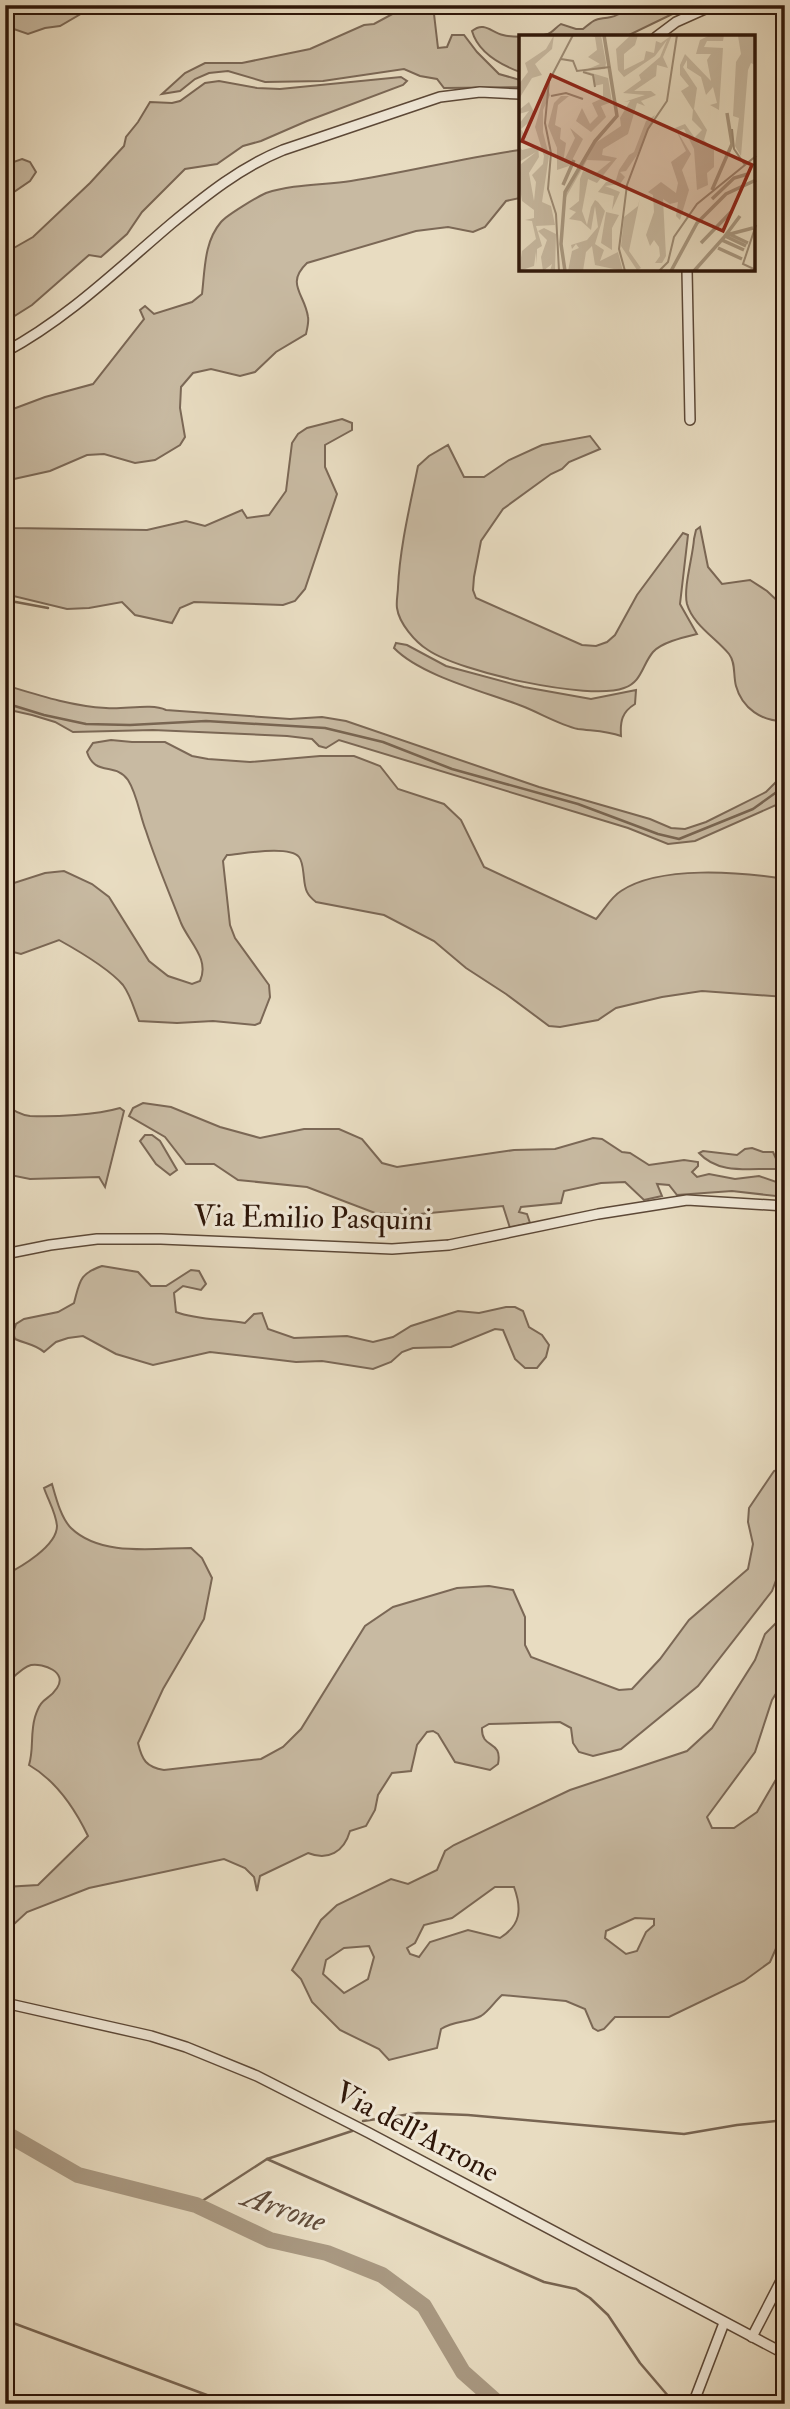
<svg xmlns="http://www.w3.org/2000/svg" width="790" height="2409" font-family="'IM FELL Double Pica',serif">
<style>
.green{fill:#c8baa2;stroke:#7b6856;stroke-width:2;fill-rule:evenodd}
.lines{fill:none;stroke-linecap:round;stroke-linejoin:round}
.stream{stroke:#786552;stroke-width:2.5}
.river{stroke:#a99982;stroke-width:16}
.minor-casing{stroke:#5c4837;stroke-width:12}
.minor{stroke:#f0e8d7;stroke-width:9}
.labels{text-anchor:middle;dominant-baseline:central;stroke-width:6;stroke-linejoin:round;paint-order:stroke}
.street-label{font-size:30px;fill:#2e1609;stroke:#f0e8d7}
.water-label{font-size:32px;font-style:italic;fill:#5f4a39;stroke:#f0e8d7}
.inset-river{fill:none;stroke:#a99982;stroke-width:3.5}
.inset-road{fill:none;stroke:#9e8d77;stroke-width:2}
.view{fill:#8f2418;fill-opacity:0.15;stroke:#8f2418;stroke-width:3.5}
.inset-edge{fill:none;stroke:#2e1609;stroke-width:3.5}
</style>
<rect width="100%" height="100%" fill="#e8dcc1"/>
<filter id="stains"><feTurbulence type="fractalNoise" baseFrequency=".00286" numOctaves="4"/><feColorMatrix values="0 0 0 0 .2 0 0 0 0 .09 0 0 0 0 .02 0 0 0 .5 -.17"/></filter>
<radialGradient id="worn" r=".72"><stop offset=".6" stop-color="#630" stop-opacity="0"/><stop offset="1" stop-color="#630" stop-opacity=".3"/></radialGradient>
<g class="green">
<polygon points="5,5 96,5 60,26 45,28 28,34 5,26"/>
<polygon points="409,5 421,5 434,14 438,48 447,47 452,35 464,35 477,52 499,74 520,80 520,87 444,88 437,79 420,76 404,69 323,81 265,82 228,71 209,73 195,79 180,91 162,94 185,73 205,63 242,63 310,49 364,25 374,24"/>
<path d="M 633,5 L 691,5 L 625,37 L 520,37 L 520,72 C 501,65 478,52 472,31 C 484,21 491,32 503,35 C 512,38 539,37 548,34 C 553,32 556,27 561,24 L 576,29 L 583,29 C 597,17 595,20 611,17 C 618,16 627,9 633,5 Z"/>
<polygon points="401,77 407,81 403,85 307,121 261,141 243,146 217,164 185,169 142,212 127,234 101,257 89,255 32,305 5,322 5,253 33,237 90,183 124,146 126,137 138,122 150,102 172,103 180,101 205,83 219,81 257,88 280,89"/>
<path d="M 520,150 L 520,198 L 506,201 L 485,227 L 473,232 L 448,227 L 416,231 L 307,263 C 285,284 305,294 308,317 C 309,322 307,329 306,334 L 276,352 L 255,372 L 240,376 L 211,369 L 193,373 L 181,387 L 180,408 L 185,437 L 180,445 L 155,460 L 135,463 L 104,454 L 87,455 L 50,471 L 5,481 L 5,412 L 45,397 L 93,384 L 144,319 L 140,310 L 145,306 L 154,314 L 192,302 L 202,294 C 205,269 204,242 221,222 C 227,215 257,197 266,193 C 293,184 323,185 351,181 C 408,172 463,158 520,150 Z"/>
<polygon points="22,159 30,162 36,172 30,181 5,198 5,165"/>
<polygon points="342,419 352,423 352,430 325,445 325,467 337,494 305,589 295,601 283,605 194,602 180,608 172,623 135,615 122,602 89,608 67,609 5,594 5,526 12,528 147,530 186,521 205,526 242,510 247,518 269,515 286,491 292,443 298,434 307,428"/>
<path d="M 590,436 L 600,449 L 569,462 L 562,469 L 551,474 L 503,509 L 481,541 L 474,577 L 473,590 L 476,598 L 582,645 L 596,646 L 607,642 L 615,635 L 637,595 L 683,533 L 688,535 L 680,604 L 697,634 C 685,637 662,642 653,652 C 642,665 642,682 624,688 C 589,701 460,672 428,650 C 415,642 399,623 397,608 C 396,601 398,593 398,587 C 400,546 410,506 418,466 L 429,456 L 448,445 L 464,477 L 484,477 L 509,460 L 542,445 Z"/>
<path d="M 700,527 L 708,567 L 722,584 L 750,580 L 767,591 L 785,608 L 785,721 C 762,722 742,708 736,686 C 733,675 736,663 729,654 C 716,638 693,625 687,604 C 683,588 693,556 694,539 L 696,530 Z"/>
<path d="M 396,643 L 407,645 L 446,666 L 524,687 L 591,699 L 636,690 L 635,704 C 622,712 620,721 621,736 C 607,731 593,731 578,729 C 560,725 540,713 522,706 C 486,692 421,676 394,648 Z"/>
<path d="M 5,685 C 38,695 71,706 106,708 C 124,710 151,703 166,710 L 290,719 L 322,717 L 346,721 L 539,787 L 650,819 L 671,828 L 685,829 L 706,822 L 766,792 L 785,773 L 785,801 L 695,841 L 668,844 L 628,828 L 339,740 L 326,748 L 319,746 L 312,739 L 287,736 L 153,730 L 73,732 L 55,722 L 32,715 L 5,709 Z"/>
<path d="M 111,740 L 132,742 L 165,742 L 192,756 L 208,759 L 250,762 L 320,756 L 354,756 L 380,766 L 398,789 L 444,804 L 461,820 L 484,867 L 596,919 C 604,910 611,897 621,891 C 660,865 740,872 785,879 L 785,997 L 702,991 L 662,997 L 616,1008 L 598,1020 L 560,1027 L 549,1026 L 506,994 L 466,968 L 434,941 L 384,915 L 316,902 C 307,895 305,890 304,878 C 303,871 303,862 299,857 C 289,845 242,854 227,855 L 223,861 L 230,925 L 235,938 L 269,985 L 270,997 L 260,1023 L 255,1025 L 213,1021 L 177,1023 L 139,1021 C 134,1009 131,996 123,985 C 110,970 77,950 59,940 L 21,954 L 5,950 L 5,882 L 11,884 L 45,873 L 64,871 L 92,884 L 109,897 L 149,961 L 168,976 L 192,984 L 200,981 C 210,959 189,942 181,923 C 169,892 156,862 146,831 C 140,816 137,794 128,780 C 116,762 95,777 87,752 L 93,743 Z"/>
<polygon points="143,1103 171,1107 220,1127 260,1138 304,1129 339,1129 362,1139 382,1163 397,1167 514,1150 555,1149 593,1138 602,1139 622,1152 630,1153 649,1165 684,1160 698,1162 698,1166 692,1172 697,1177 709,1174 735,1179 759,1176 785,1185 785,1197 732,1191 677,1195 669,1185 657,1184 662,1196 644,1200 625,1182 601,1183 564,1191 561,1203 521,1207 519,1212 527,1214 530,1223 510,1228 503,1206 409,1215 375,1213 307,1187 238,1180 214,1164 186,1164 165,1137 129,1116 133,1108"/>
<path d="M 5,1104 C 12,1110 22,1115 30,1116 C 55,1117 96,1115 120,1108 L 124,1111 L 105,1187 L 99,1177 L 30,1179 L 5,1174 Z"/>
<polygon points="145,1135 152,1135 160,1141 177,1170 170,1175 156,1164 140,1141"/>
<path d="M 752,1148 L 763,1152 L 773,1152 L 778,1163 L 777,1169 C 750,1168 719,1175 699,1153 L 703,1151 L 737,1155 L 745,1149 Z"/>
<path d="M 102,1266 L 138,1272 L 151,1286 L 166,1286 L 191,1270 L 199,1271 L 206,1284 L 201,1290 L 183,1286 L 174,1293 L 176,1312 C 197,1320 222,1319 245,1323 L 254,1314 L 262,1313 L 268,1329 L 294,1338 L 347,1336 L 373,1342 L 393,1337 L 411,1326 L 458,1311 L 479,1313 L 506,1307 L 515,1307 L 523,1311 L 529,1327 L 542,1335 L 549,1345 L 546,1357 L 537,1368 L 525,1368 L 515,1359 L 503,1330 L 495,1329 L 451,1347 L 413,1348 L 402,1352 L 391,1362 L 373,1369 L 322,1361 L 296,1362 L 210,1352 L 153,1365 L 116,1354 L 83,1336 L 68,1338 L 56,1342 L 44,1352 C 35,1344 26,1344 15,1339 L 13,1333 L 16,1324 L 24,1319 L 58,1312 L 74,1303 C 80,1281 79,1274 102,1266 Z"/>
<path d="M 785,1467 L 785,1516 L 781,1567 L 772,1591 L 698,1686 L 621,1749 L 593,1756 L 579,1752 L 573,1743 L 571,1728 L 560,1722 L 489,1724 L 482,1728 C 481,1750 503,1739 498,1764 L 490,1770 L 455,1762 L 438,1734 L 433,1731 L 427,1732 L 417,1745 L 411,1771 L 392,1773 L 378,1795 L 375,1810 L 366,1826 L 350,1831 C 344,1852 328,1861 308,1853 L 260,1876 L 257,1891 L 254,1877 L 245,1868 L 224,1859 L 89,1888 L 27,1912 L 12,1926 L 5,1929 L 5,1887 L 38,1885 L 88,1836 C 75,1809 55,1780 29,1765 C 34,1749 30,1734 35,1717 C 42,1695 48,1702 57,1688 C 68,1672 43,1663 31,1665 C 22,1667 12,1679 5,1685 L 5,1575 C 21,1567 57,1546 57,1526 C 56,1513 48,1500 44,1488 L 52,1484 C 56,1498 61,1518 71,1528 C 101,1557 154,1548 191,1548 L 202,1558 L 212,1578 L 204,1619 L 163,1689 L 138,1743 C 142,1760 146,1767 164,1770 L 261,1759 L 283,1747 L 301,1729 L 365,1626 L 393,1607 L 457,1588 L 489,1586 L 513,1590 L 525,1617 L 525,1645 L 531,1657 L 619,1690 L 632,1689 L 660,1659 L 689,1620 L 748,1569 L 753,1544 L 748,1522 L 749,1508 L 774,1471 Z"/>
<path d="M 785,1614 L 785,1679 L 772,1700 L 755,1752 L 707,1817 L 712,1828 L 734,1828 L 757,1812 L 785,1764 L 785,1928 L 770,1962 L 744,1981 L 669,2017 L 615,2017 L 604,2029 L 598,2031 L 593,2028 L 585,2009 L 566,2001 L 502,1995 C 495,2001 489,2011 481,2016 C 468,2023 454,2020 441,2029 L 437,2048 L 389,2060 L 379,2049 L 340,2030 L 312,2002 L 301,1979 L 292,1970 L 321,1920 L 337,1905 L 391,1879 L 408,1884 L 437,1870 L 445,1851 L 454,1845 L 570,1790 L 687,1751 L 712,1728 L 755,1660 L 765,1634 ZM 495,1887 L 514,1887 C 522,1909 521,1925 500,1938 L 468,1930 L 430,1942 L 419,1957 L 410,1954 L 407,1948 L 415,1943 L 424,1925 L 452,1918 ZM 635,1918 L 654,1919 L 654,1925 L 646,1932 L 637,1951 L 626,1954 L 605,1938 L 606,1931 ZM 369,1946 L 374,1957 L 368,1979 L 344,1993 L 323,1974 L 326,1960 L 344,1948 Z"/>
</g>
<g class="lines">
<g class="stream">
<polyline points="5,600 48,608"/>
<polyline points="5,703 44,715 86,724 130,725 206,721 325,728 383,742 452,769 578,804 658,834 679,839 753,809 785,786"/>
<polyline points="363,2121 418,2113 468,2115 684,2134 737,2125 785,2120"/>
<polyline points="267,2159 544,2282 576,2289 590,2298 608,2315 640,2363 675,2404"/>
<polyline points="196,2205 267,2159 352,2131"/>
<polyline points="5,2320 231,2404"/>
</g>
<polyline class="river" points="5,2133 78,2175 196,2205 270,2240 327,2253 382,2275 424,2306 463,2372 499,2404"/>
<defs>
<g id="minor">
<polyline points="656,37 676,22 714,5"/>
<polyline points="687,270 690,420"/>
<path d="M 5,352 C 67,319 118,269 171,224 C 206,195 241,167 283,150 L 440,97 L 480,92 L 520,94"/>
<polyline points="5,1254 50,1245 97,1239 161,1239 392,1249 449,1245 598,1214 687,1200 785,1206"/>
<polyline points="5,2003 151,2036 186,2047 257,2076 369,2133 785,2354"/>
<polyline points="752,2337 785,2273"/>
<polyline points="693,2404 724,2323"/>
</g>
</defs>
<use href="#minor" class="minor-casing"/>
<use href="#minor" class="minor"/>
</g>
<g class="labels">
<g class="street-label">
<text transform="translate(313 1218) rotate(1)">Via Emilio Pasquini</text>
<text transform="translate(417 2132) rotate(28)">Via dell'Arrone</text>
</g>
<g class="water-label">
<text transform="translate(284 2209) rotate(19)">Arrone</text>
</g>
</g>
<g transform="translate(519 35)">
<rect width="236" height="236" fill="#e8dcc1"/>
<path d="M 35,0 L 33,14 L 16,29 L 23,40 L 13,43 L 0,64 L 0,49 L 9,37 L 6,28 L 27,14 ZM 70,0 L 82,0 L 87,28 L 86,34 L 66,36 L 89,43 L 93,67 L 82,71 L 87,82 L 72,97 L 57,86 L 63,73 L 71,89 L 79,81 L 73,68 L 84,63 L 84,49 L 75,51 L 74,39 L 64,36 L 81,29 L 69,22 L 78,15 L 76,2 ZM 112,0 L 119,0 L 116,10 L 105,19 L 105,35 L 125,25 L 127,16 L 135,18 L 137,6 L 142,8 L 153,0 L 144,22 L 149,33 L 138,30 L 137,41 L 115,56 L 132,56 L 137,60 L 122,66 L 126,71 L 118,68 L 109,99 L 84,114 L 83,120 L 98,123 L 78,148 L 69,144 L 63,176 L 68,190 L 72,172 L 76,165 L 79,167 L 86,176 L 76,209 L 85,215 L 81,226 L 99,217 L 104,236 L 76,230 L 73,211 L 67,217 L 64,236 L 49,236 L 53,216 L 60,213 L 57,209 L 53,214 L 52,210 L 68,205 L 79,192 L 76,171 L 72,195 L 62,186 L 50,184 L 57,177 L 50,174 L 60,166 L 61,144 L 64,136 L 76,139 L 92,126 L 68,125 L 46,164 L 47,153 L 76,104 L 97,81 L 95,61 L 98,82 L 78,107 L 102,91 L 101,83 L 111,66 L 105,67 L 126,60 L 104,58 L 122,45 L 120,40 L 141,22 L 148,5 L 136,21 L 105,42 L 99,35 L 97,14 ZM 191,0 L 205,0 L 204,6 L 188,6 L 185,12 L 204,13 L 200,75 L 191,70 L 198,68 L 194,52 L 187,60 L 182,42 L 168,33 L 168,25 L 164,32 L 178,53 L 175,74 L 188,95 L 185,105 L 195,115 L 195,132 L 188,138 L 189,150 L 178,155 L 175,114 L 165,94 L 158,96 L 172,119 L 163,135 L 170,155 L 161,185 L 157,181 L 159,167 L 151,169 L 144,164 L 147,221 L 143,228 L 136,228 L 141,221 L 140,212 L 135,205 L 131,211 L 127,200 L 135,177 L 134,160 L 129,157 L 142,147 L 157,158 L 159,148 L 152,127 L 167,116 L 156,93 L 166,89 L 183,113 L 176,102 L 183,95 L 173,85 L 174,75 L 162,56 L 170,51 L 161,40 L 161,30 L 166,19 L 192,46 L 188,25 L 192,19 L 177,19 L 181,5 ZM 219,1 L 236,1 L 236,30 L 232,28 L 229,35 L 222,121 L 216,111 L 220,83 L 214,81 L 217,27 L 222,19 ZM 28,49 L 31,60 L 24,75 L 24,97 L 30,121 L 23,167 L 32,171 L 36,190 L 17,191 L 23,211 L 18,214 L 18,229 L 17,217 L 15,231 L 0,236 L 3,216 L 17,204 L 13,186 L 6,185 L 15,183 L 15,175 L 3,166 L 0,147 L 2,129 L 17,117 L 0,127 L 0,89 L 10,76 L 0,79 L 0,75 L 10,67 L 14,75 L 14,84 L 2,94 L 7,102 L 0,111 L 3,115 L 19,111 L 20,122 L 10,138 L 15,166 L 17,147 L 13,140 L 24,129 L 25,121 L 16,92 ZM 42,61 L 50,61 L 39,70 L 36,90 L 42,93 L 41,104 L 47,108 L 44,128 L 56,103 L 51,93 L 64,104 L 50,131 L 38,135 L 38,113 L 29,91 L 35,68 ZM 136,80 L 118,120 L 107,136 L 101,137 L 106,142 L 101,149 L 86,151 L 101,157 L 93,175 L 95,161 L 79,157 L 87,147 L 97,145 L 100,135 L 110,120 L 115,117 L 127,86 ZM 121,163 L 110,216 L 122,233 L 118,235 L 102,211 L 105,182 L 119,171 ZM 87,177 L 100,180 L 93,193 L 93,215 L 82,208 ZM 25,193 L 37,199 L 36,236 L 31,236 L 33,229 L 24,236 L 22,222 L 28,205 L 19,196 Z" fill="#c8baa2"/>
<path class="inset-river" d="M 44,150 L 55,125M 193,155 L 213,109 L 208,78M 193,164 L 215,143 L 229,139M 221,181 L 203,205 L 225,215M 210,199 L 229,208M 206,201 L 227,211M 182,208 L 213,176M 199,213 L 223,224M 46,236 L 42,209 L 46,157 L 76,106 L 98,81 L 85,0M 152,236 L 178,188 L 207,159 L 237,145M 175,236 L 207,200 L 234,193"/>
<path class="inset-road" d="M 42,24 L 54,26 L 58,36 L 91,32M 64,37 L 74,40 L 76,52M 32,61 L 47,58 L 64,64M 213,94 L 215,114 L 226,130M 0,155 L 0,223M 237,190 L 224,229 L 237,235M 40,236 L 37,179 L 29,154 L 32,118 L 26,88 L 30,46 L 54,0M 106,236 L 100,214 L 108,150 L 129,94 L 148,66 L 158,0M 140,236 L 149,227 L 155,202 L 178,169 L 237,121"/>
<path class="view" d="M 32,40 L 233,130 L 204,196 L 3,106 Z"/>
<rect width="236" height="236" class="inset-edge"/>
</g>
<rect width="790" height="2409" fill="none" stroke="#e8dcc1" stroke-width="28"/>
<rect x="7" y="7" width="776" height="2395" fill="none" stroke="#2e1609" stroke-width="3.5"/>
<rect x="14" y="14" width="762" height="2381" fill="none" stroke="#2e1609" stroke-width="2"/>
<rect width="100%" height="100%" filter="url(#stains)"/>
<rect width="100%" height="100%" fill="url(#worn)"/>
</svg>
